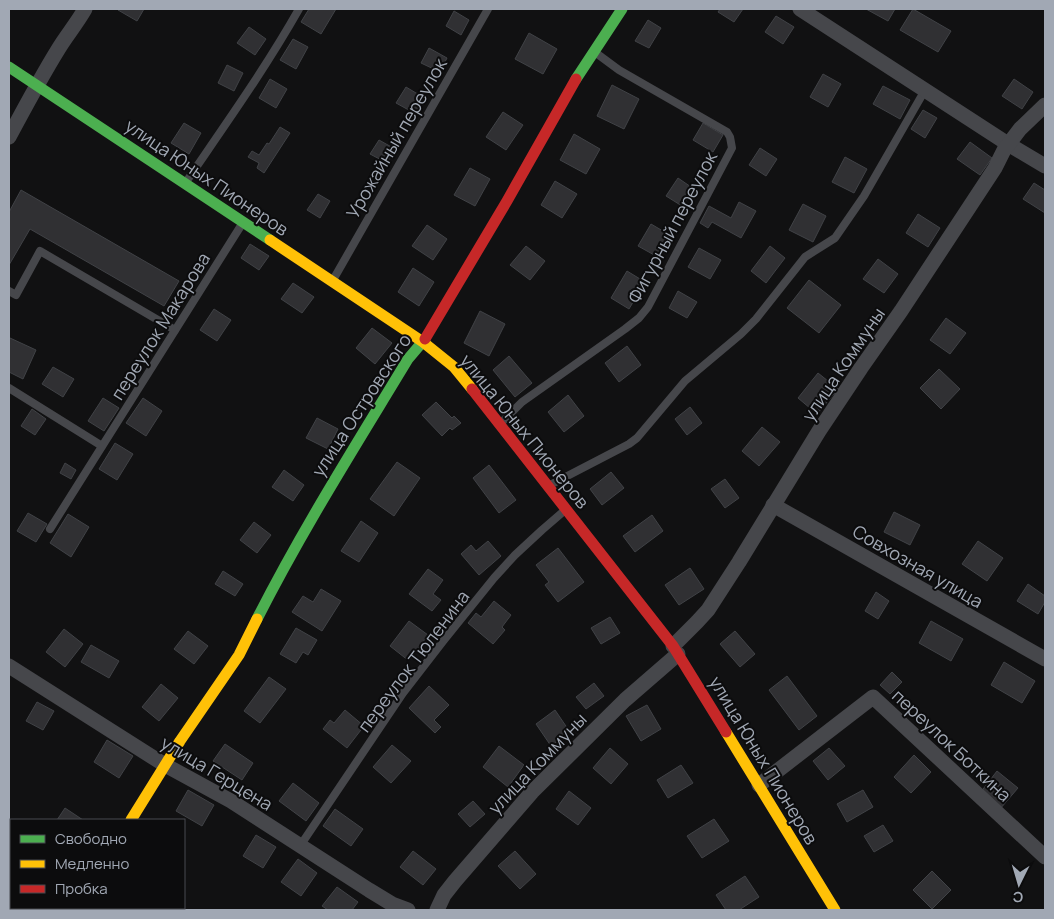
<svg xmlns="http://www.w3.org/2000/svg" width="1054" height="919" font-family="Manrope,sans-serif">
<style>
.building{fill:#303033;stroke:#404246}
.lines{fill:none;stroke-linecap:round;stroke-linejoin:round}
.lane{stroke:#46474b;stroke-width:8}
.street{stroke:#46474b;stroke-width:15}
.fast{stroke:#4caf50;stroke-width:11}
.slow{stroke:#ffc107;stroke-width:11}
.jam{stroke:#c62828;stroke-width:11}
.labels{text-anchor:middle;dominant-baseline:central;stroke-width:4;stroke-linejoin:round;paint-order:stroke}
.street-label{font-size:18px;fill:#a1a8b4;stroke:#0c0c0d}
</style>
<rect width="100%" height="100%" fill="#111112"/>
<g class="building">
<polygon points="118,9 144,9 137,21 118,10"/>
<polygon points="309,9 336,9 321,34 301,22"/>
<polygon points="720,9 743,9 734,22 718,12"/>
<polygon points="866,9 895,9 888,21"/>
<polygon points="913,9 951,31 938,52 900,30"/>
<polygon points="454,11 469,20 461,35 446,26"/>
<polygon points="776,16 794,27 783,44 765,32"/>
<polygon points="648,20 661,28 649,48 635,41"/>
<polygon points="249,27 266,39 255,55 237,43"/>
<polygon points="529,33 557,49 543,74 515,59"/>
<polygon points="293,39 308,47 296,69 280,60"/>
<polygon points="429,48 447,58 440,72 421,63"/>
<polygon points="227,65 243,73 234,91 218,83"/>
<polygon points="823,74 841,84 828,107 810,97"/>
<polygon points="270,79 287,89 276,108 259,98"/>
<polygon points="1014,79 1033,92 1022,109 1002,96"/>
<polygon points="612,85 639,99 624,129 597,116"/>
<polygon points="883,86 910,100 900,119 873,104"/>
<polygon points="406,87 426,99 416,114 396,103"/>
<polygon points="923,110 937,118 925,138 911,129"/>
<polygon points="503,112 523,125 506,150 486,137"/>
<polygon points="184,123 201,133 189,154 171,143"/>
<polygon points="703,123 723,135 713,152 693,140"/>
<polygon points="280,127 290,133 264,173 257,168 259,163 248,157 252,151 259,155 267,143 269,144"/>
<polygon points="574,134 600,149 586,174 560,160"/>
<polygon points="379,140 395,149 387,163 370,154"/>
<polygon points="970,142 992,158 980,175 957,159"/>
<polygon points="760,148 777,159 766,176 749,165"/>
<polygon points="845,157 867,169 854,193 832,182"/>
<polygon points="470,168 490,179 475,206 454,195"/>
<polygon points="678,178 694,189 682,206 666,196"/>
<polygon points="555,181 577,194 562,218 541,205"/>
<polygon points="1034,183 1045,190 1045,213 1023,199"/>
<polygon points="21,190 179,281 164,306 30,229 9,265 9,212"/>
<polygon points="318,194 330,201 320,218 307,210"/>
<polygon points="739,202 756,211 741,238 712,222 708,228 700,223 709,206 731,218"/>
<polygon points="803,204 826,216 813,242 789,230"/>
<polygon points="918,214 940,228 928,247 906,233"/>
<polygon points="651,224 668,234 656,256 638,246"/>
<polygon points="427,225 447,239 433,260 412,246"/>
<polygon points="250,244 269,256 259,270 241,258"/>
<polygon points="526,246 545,261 530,280 510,265"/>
<polygon points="770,246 785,258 766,283 751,271"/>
<polygon points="699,248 721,260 710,279 688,267"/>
<polygon points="878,259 898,274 884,293 863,279"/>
<polygon points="413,268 434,282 419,306 398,292"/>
<polygon points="627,271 645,282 629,309 611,298"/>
<polygon points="809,280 841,305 819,333 787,308"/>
<polygon points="293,283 314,297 302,313 281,299"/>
<polygon points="678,291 697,302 687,318 669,308"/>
<polygon points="214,309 231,320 217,341 200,330"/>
<polygon points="480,311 505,324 489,356 464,343"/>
<polygon points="946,318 966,333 950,354 930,340"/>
<polygon points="372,328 392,343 375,364 356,348"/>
<polygon points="10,338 36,350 23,379 9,372 9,340"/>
<polygon points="627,346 641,365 619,382 605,363"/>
<polygon points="509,356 532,383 515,397 493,370"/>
<polygon points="53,367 74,379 63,397 42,384"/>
<polygon points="939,369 960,389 941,409 920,388"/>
<polygon points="818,373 838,389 817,414 798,398"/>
<polygon points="568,395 584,416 564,432 548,412"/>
<polygon points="103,398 119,408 104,431 88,421"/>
<polygon points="143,398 162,411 146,436 126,423"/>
<polygon points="436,402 452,418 454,416 461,423 452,430 450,428 442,436 422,415"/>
<polygon points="690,407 702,423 687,435 675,419"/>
<polygon points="32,409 46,419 35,435 21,426"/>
<polygon points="317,418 338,429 328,449 306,438"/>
<polygon points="762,427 780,442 759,466 742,451"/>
<polygon points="115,443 133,454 117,480 99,469"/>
<polygon points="397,462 420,478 394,516 370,499"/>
<polygon points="65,463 76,470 71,479 60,473"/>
<polygon points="489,465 516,500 499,513 473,478"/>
<polygon points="284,470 304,485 293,501 272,487"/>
<polygon points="611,472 624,488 602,505 590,489"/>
<polygon points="725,479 739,498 725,508 711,489"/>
<polygon points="894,512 920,525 910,545 884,532"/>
<polygon points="28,513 47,524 36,542 17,531"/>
<polygon points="68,514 89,527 71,557 50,543"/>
<polygon points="652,515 663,531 635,552 623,536"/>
<polygon points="361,521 378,533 359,562 341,551"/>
<polygon points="254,522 271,535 257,553 240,540"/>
<polygon points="488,541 501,556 479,575 461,554 471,545 476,551"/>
<polygon points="978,541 1003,558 987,581 962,564"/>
<polygon points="558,548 584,582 558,602 545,585 549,582 536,565"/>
<polygon points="690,568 704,589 679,605 665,585"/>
<polygon points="428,569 443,580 433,594 441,600 432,611 409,594"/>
<polygon points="223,571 243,584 235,596 215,584"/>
<polygon points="1028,584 1045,596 1045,602 1038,614 1017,601"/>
<polygon points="321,589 341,601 322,631 292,612 303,596 313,602"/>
<polygon points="876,592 889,601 878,619 865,611"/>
<polygon points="494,601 511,615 502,627 505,630 493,644 468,623 476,613 481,617"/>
<polygon points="610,617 620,633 601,644 591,628"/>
<polygon points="409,621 428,635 409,661 390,646"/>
<polygon points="931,621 963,639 951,661 919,643"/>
<polygon points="296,628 317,640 308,655 303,652 296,663 280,654"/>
<polygon points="64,629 83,644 65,667 46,652"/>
<polygon points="188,631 208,646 194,664 174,649"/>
<polygon points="735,631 755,654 740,667 720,644"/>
<polygon points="91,645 119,661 109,678 81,662"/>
<polygon points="1004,662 1035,681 1022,703 991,685"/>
<polygon points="892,672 902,682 890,694 880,685"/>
<polygon points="787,676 817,716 799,730 769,690"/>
<polygon points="269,677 286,689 260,723 244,711"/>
<polygon points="594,683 604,696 586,709 576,697"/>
<polygon points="161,684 178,698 159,721 142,707"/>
<polygon points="429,686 449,705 434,720 441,727 435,733 409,708"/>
<polygon points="37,702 54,711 43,730 26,721"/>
<polygon points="647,705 661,729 641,741 626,716"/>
<polygon points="345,710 364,726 347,748 323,729 330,720 334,723"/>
<polygon points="555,710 570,732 551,746 536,724"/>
<polygon points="107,740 133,756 119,778 94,762"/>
<polygon points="225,744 253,763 242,780 213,761"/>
<polygon points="392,745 411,761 391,783 373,767"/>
<polygon points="499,746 524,765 508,787 483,767"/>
<polygon points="610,748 628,764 611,784 593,768"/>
<polygon points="829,748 845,766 828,780 813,761"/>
<polygon points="914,755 931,772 911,793 894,777"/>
<polygon points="681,765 693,783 668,798 657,780"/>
<polygon points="997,771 1018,788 1000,809 980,793"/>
<polygon points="293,783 319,803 306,821 279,801"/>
<polygon points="188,790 214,805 202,826 176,811"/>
<polygon points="863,790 873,807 847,822 837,804"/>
<polygon points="569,791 591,808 578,825 556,809"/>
<polygon points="473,801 485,814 470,827 458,814"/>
<polygon points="65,808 83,820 57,820"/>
<polygon points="335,809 363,829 351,846 323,826"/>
<polygon points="714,819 729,841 702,858 687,836"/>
<polygon points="883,825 893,841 874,852 864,836"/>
<polygon points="256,835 276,847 263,868 243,856"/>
<polygon points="413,851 436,869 423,885 400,867"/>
<polygon points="515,851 536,874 520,889 498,866"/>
<polygon points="298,859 317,873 301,896 281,882"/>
<polygon points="932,871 951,890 932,909 913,890"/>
<polygon points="745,876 759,897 739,910 726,910 716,895"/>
<polygon points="337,887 358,902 352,910 328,910 322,906"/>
</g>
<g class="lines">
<g class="lane">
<path d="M 186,182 C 225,125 265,69 299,9"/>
<polyline points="333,280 488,9"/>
<polyline points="9,291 16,295 40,251 175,330"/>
<polyline points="9,388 102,446"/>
<polyline points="501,423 522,402 625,329 639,318 648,307 732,148 730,137 727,132 619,70 596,53"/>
<polyline points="548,486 629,444 637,438 685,381 741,334 756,319 805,257 835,238 864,196 925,90"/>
<polyline points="50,529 242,224"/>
<polyline points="300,846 403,693 444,640 494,578 515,555 542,530 564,511"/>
</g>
<g class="street">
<polyline points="800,9 1008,144 1045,166"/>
<path d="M 9,137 C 25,107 41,77 59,48 C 67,35 77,23 85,9"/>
<polyline points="773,505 1045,659"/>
<polyline points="673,646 697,622 708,610 739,562 819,431 861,368 901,311 995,168 1004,150 1020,129 1045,105"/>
<polyline points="9,666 165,765 231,801 369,890 392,904 408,910"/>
<polyline points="759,785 873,697 1045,857"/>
<polyline points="76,910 77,908"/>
<polyline points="437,910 444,895 455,881 532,792 625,700 678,654"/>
</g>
<g class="fast">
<polyline points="9,67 270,240"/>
<polyline points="576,79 622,9"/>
<path d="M 257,619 C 302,530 356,445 408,359 L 425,339"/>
</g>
<g class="slow">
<polyline points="270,240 423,342 454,367 472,389"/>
<polyline points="726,732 835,910"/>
<polyline points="131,820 180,741 239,655 257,619"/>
</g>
<g class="jam">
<polyline points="425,339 507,201 576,79"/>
<polyline points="472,389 673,646 726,732"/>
</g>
</g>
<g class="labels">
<g class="street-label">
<text transform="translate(396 138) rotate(-60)">Урожайный переулок</text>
<text transform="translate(207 177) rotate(34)">улица Юных Пионеров</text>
<text transform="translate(672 227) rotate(-62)">Фигурный переулок</text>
<text transform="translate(160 326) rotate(-58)">переулок Макарова</text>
<text transform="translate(843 364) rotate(-56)">улица Коммуны</text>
<text transform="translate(361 405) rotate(-57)">улица Островского</text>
<text transform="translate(525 431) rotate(51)">улица Юных Пионеров</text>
<text transform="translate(918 566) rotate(30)">Совхозная улица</text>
<text transform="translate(413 661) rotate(-53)">переулок Тюленина</text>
<text transform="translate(952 745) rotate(43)">переулок Боткина</text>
<text transform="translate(764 760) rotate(59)">улица Юных Пионеров</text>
<text transform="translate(537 763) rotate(-46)">улица Коммуны</text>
<text transform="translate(217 773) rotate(31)">улица Герцена</text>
</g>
</g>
<rect width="1054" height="919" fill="none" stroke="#a1a8b4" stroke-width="20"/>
<rect x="10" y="819" width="175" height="90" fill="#0c0c0d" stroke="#484a50"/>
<rect x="20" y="835" width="25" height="8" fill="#4caf50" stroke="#484a50"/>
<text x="55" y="844" font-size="15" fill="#a1a8b4">Свободно</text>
<rect x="20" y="860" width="25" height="8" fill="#ffc107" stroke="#484a50"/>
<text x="55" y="869" font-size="15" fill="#a1a8b4">Медленно</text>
<rect x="20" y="885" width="25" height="8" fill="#c62828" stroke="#484a50"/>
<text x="55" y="894" font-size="15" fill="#a1a8b4">Пробка</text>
<g transform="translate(1019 884) rotate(185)" stroke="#0c0c0d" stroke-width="4" paint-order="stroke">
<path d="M0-4L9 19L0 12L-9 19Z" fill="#a1a8b4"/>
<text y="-8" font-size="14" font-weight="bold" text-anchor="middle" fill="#a1a8b4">С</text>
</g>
</svg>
